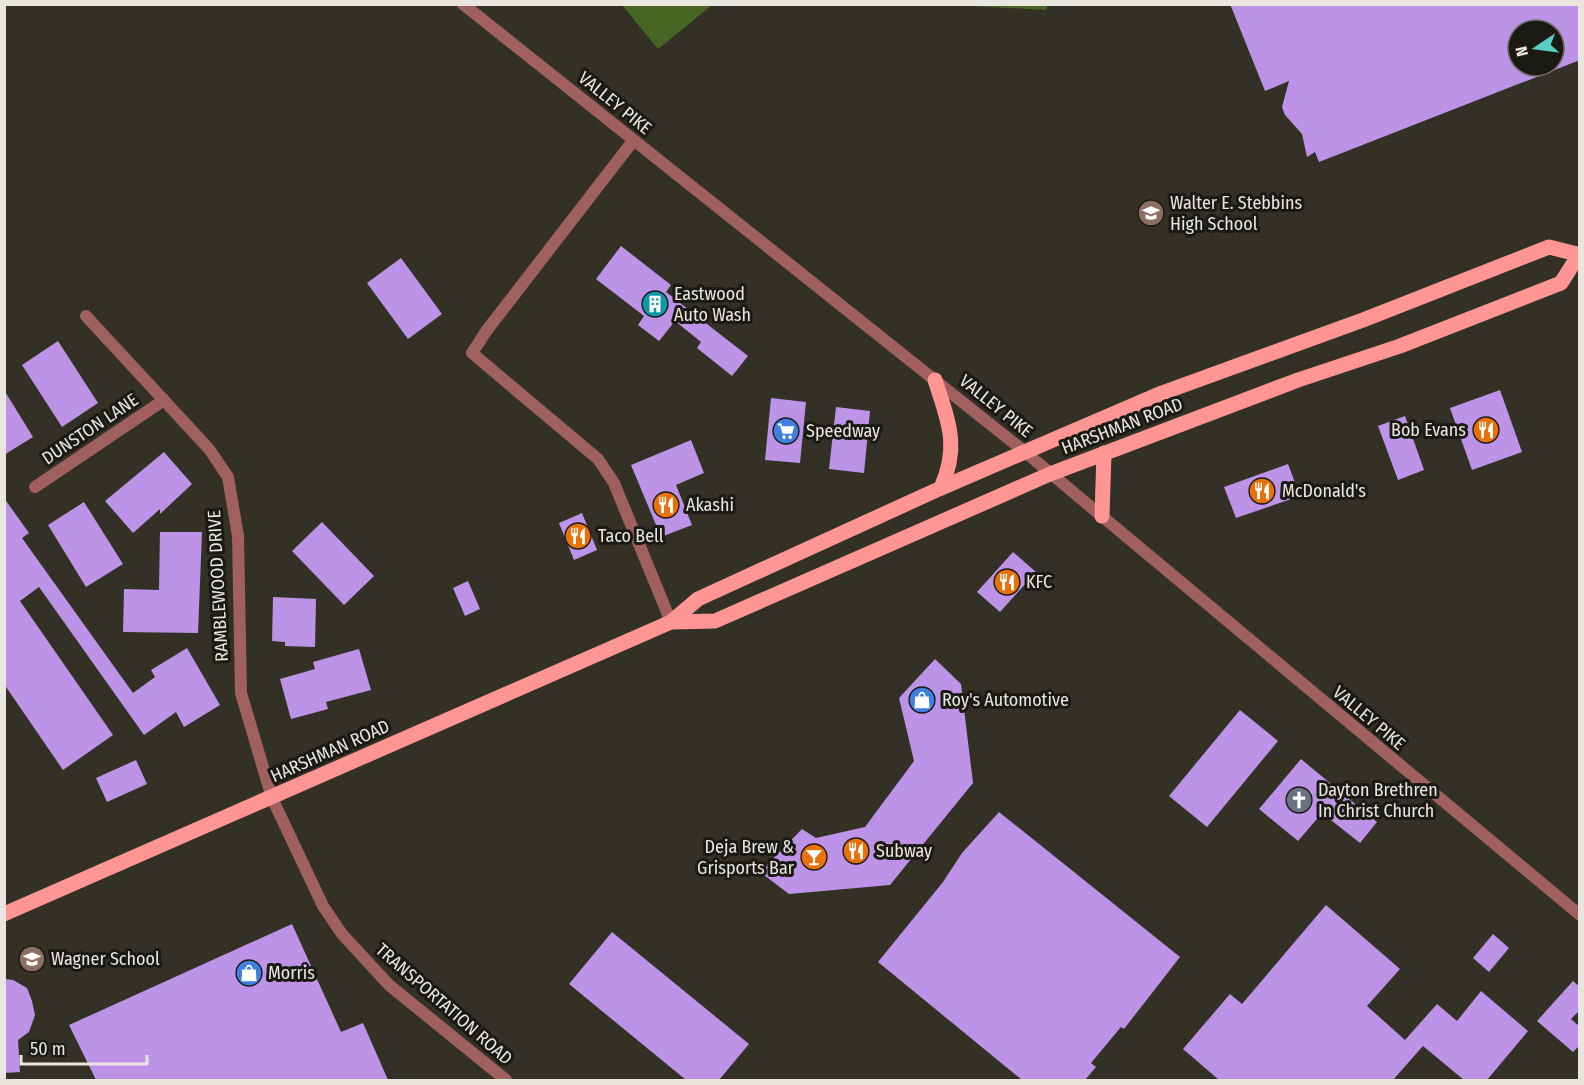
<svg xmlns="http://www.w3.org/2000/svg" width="1584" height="1085" font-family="'Fira Sans Condensed',sans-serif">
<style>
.green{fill:#486623}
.building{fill:#bd93e7;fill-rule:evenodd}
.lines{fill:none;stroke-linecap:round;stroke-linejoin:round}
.minor{stroke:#a0605e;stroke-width:12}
.tertiary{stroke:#a0605e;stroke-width:12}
.primary{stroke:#ff9693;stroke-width:15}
.labels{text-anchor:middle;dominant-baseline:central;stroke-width:6;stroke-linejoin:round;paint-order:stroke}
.street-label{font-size:18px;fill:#e8e6df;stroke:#1a1913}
.poi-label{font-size:18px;fill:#e8e6df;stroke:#1a1913;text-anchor:start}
</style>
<rect width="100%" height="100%" fill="#333125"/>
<g class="green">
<polygon points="622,5 712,5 658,49"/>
<polygon points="954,5 1047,5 1046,10"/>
</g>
<g class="building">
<path d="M 1230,4 L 1580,4 L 1580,60 L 1319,162 L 1315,152 L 1307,157 L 1302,134 L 1285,115 L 1282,107 L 1289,81 L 1265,91 ZM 1518,30 L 1554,30 L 1554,66 L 1518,66 Z"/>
<polygon points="621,246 671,285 666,292 748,356 732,376 697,348 701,342 675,321 659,341 638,325 644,316 596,279"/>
<polygon points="401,258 442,314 408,339 367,283"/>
<polygon points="58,341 98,403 62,427 22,365"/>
<polygon points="4,390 33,437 4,455"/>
<polygon points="1500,390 1522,452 1472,470 1450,408"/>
<polygon points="771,398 806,402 800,463 765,460"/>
<polygon points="836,407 870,411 864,473 829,469"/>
<polygon points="1405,416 1424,470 1398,480 1378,426"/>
<polygon points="691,440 704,473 676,485 692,525 661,537 631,465"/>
<polygon points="164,452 192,484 160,514 160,509 133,533 105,501"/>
<polygon points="1288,464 1300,496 1236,518 1224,487"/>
<polygon points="4,498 29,533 22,538 133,693 155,677 151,670 187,648 220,705 184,727 176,712 144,735 39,587 20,601 113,735 63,770 4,684"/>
<polygon points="84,502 123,564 86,587 48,525"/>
<polygon points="582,513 597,550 574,560 559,523"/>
<polygon points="322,522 374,576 344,605 292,551"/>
<polygon points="160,532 202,532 198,633 123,632 124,589 159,590"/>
<polygon points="1013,552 1036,572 1000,612 977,592"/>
<polygon points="468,581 480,609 465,616 453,588"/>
<polygon points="273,597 316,599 315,647 285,646 285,642 272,641"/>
<polygon points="359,649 371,690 326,702 328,709 291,719 280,679 315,669 313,662"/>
<polygon points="935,659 961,684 973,783 890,885 789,894 760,872 802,829 816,838 865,827 914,761 899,698"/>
<polygon points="1240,710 1278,741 1207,827 1169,796"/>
<polygon points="1301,759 1377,822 1360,843 1322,813 1298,841 1259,809"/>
<polygon points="136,760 147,784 107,802 96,778"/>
<polygon points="999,812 1180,957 1124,1029 1121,1027 1091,1063 1096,1067 1085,1080 1022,1080 878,962 943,882 962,853"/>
<polygon points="1326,905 1400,969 1367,1006 1405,1040 1437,1004 1457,1021 1481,991 1528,1031 1487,1080 1464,1080 1423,1046 1393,1080 1219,1080 1183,1049 1230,994 1242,1004"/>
<polygon points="292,924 341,1032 363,1023 388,1080 96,1080 69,1025"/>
<polygon points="612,932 749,1044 719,1080 686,1080 569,984"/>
<polygon points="1493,934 1509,948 1489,972 1473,958"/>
<polygon points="4,979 13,980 27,988 32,1001 35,1015 29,1032 18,1040 20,1072 4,1073"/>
<polygon points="1573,981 1580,987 1580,1010 1571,1019 1580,1027 1580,1045 1573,1052 1537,1021"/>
</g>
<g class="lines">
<g class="minor">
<polyline points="633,141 487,330 472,353 598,459 614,483 671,622"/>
<polyline points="86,316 209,449 228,477 238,536 241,693 272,798 323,906 342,934 389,985 506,1080"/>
<polyline points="35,487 164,400"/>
</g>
<polyline class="tertiary" points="463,4 1025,452 1580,915"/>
<g class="primary">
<path d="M 935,380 C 948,421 960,445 941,488"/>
<polyline points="1102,516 1104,453"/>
<polyline points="671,622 715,621 1050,474 1298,380 1400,346 1561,283 1580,253"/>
<polyline points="4,914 671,622 698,599 941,488 1162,393 1363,320 1549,247 1577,254"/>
</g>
</g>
<defs>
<symbol id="school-disc" viewBox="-11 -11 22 22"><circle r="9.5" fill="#8d6e63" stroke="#1a1913"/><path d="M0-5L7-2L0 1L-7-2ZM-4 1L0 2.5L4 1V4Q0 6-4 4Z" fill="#fff"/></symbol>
<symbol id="building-disc" viewBox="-11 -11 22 22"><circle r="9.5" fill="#0f9aa8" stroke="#1a1913"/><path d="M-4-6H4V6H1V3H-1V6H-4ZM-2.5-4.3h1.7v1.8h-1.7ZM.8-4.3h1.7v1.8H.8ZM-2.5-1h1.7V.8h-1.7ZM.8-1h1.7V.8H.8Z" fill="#fff"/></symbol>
<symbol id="restaurant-disc" viewBox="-11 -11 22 22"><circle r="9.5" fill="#e8710a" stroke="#1a1913"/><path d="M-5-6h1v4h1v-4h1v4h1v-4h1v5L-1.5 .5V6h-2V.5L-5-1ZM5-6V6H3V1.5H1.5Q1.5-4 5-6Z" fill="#fff"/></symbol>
<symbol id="supermarket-disc" viewBox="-11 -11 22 22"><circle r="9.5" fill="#3f7fe0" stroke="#1a1913"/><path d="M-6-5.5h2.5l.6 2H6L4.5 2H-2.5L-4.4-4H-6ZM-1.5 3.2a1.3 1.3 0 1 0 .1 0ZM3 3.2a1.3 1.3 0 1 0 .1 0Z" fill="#fff"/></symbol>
<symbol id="shop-disc" viewBox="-11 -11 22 22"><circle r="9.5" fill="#3f7fe0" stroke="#1a1913"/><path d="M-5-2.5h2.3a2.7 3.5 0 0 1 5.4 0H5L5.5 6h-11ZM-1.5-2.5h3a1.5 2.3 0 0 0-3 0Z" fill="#fff"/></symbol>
<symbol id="church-disc" viewBox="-11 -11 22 22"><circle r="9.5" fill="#6b7280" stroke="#1a1913"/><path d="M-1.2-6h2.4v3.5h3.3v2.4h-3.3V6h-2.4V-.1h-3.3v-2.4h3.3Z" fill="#fff"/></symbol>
<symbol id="bar-disc" viewBox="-11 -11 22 22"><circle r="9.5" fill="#e8710a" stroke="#1a1913"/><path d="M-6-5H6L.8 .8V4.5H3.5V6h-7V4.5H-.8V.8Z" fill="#fff"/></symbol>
</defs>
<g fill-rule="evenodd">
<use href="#school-disc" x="1136" y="198" width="30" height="30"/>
<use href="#building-disc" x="640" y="289" width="30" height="30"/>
<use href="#restaurant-disc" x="1471" y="415" width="30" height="30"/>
<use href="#supermarket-disc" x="771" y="416" width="30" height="30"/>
<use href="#restaurant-disc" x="1247" y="476" width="30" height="30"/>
<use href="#restaurant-disc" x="651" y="490" width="30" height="30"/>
<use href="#restaurant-disc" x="563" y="521" width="30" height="30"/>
<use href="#restaurant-disc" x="992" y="567" width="30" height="30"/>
<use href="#shop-disc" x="907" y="685" width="30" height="30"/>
<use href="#church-disc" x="1284" y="785" width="30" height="30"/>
<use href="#restaurant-disc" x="841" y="836" width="30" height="30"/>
<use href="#bar-disc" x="799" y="842" width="30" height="30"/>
<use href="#school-disc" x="17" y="944" width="30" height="30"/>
<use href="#shop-disc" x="234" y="958" width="30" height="30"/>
</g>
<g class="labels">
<g class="street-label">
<text transform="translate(615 103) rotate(39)">VALLEY PIKE</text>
<text transform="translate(996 406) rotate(39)">VALLEY PIKE</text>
<text transform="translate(1122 426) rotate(-21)">HARSHMAN ROAD</text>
<text transform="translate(90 429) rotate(-34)">DUNSTON LANE</text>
<text transform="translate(218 586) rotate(-93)">RAMBLEWOOD DRIVE</text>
<text transform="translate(1369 718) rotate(40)">VALLEY PIKE</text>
<text transform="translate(330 751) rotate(-24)">HARSHMAN ROAD</text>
<text transform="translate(444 1004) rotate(41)">TRANSPORTATION ROAD</text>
</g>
<g class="poi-label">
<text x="1170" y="203">Walter E. Stebbins<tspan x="1170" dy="21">High School</tspan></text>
<text x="674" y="294">Eastwood<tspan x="674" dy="21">Auto Wash</tspan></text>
<text x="1466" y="430" text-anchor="end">Bob Evans</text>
<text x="806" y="431">Speedway</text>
<text x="1282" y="491">McDonald's</text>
<text x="686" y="505">Akashi</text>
<text x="598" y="536">Taco Bell</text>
<text x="1026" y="582">KFC</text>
<text x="942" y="700">Roy's Automotive</text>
<text x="1318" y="790">Dayton Brethren<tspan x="1318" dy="21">In Christ Church</tspan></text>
<text x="794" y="847" text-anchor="end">Deja Brew &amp;<tspan x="794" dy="21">Grisports Bar</tspan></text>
<text x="876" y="851">Subway</text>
<text x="51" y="959">Wagner School</text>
<text x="268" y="973">Morris</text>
</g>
</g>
<rect width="1584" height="1085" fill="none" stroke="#e8e6df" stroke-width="12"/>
<g transform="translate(1536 48) rotate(257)"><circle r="28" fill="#1a1913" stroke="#6c6b65" stroke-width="1.5"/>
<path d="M0-4.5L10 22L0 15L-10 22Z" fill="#55cec5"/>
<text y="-9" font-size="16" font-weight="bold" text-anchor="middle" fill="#e8e6df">N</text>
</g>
<path d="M21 1055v9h126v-9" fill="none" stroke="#e8e6df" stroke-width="3"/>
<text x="30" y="1055" font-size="18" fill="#e8e6df" stroke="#1a1913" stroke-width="4.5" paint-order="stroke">50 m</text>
</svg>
